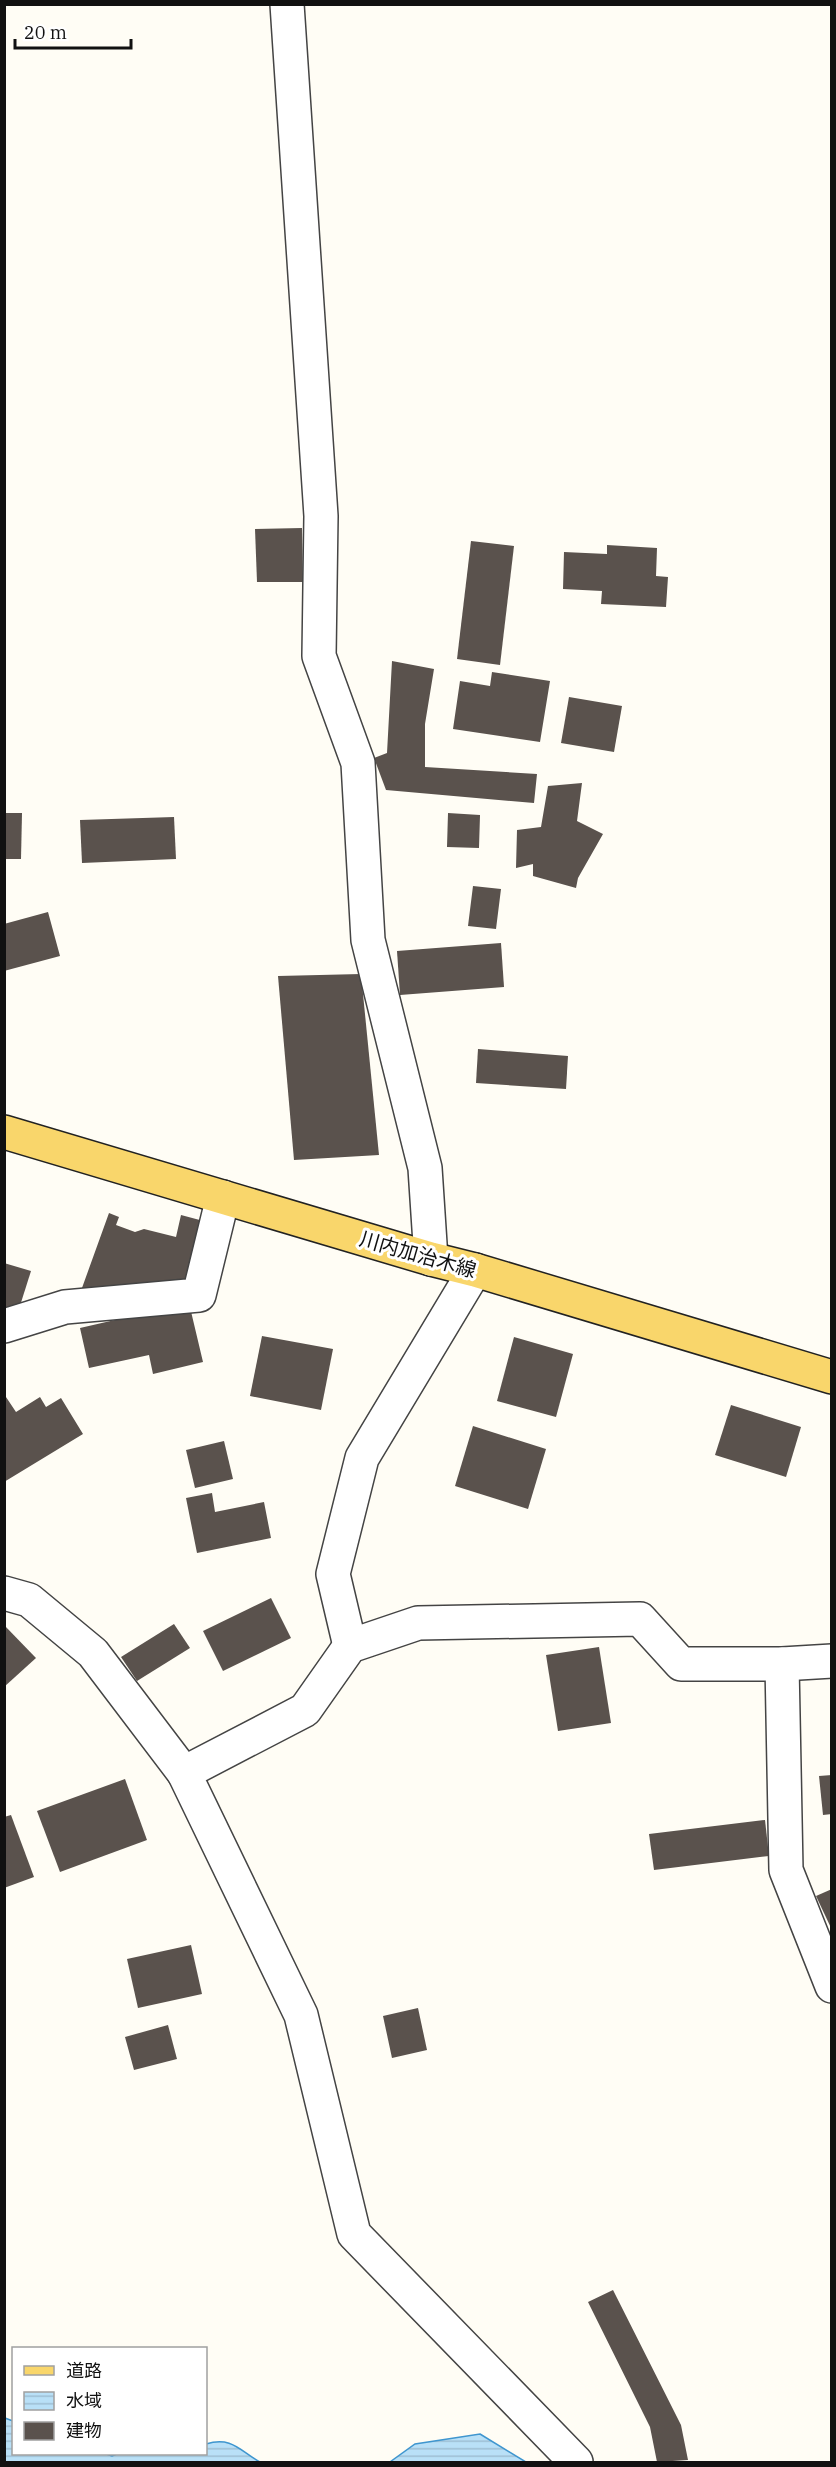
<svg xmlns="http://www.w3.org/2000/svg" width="836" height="2467" font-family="'IBM Plex Serif','Noto Sans JP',serif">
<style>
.water{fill:url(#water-rules);stroke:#3f96cf;stroke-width:1.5}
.building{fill:#5a524d}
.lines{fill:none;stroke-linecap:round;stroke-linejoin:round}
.minor-casing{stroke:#444;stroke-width:36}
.primary-casing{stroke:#222;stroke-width:36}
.minor{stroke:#fff;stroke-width:33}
.primary{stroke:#f9d66b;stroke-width:33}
.labels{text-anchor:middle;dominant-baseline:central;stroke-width:6;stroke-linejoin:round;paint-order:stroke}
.street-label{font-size:20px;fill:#111;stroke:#fff}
</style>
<defs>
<pattern id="water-rules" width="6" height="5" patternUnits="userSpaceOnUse" patternTransform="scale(1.5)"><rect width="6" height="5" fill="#b9e0f7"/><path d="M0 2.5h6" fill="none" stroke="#9ebfd3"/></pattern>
</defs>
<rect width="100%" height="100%" fill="#fffdf5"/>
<g class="water">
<path d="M 5,2418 L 13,2421 L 14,2454 L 106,2454 L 112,2456 L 117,2454 L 206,2454 L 206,2444 C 232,2436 240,2451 260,2462 L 5,2462 Z"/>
<polygon points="480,2434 526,2462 390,2462 415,2444"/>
</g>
<g class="building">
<polygon points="302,528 303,582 257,582 255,529"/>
<polygon points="471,541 514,546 500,665 457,659"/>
<polygon points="607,545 657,548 656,576 668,577 666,607 601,604 602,591 563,589 564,552 607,554"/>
<polygon points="392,661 434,669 425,724 425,767 537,774 534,803 386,790 374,758 387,753"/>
<polygon points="492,672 550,681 540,742 453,729 460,681 490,686"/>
<polygon points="569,697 622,706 614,752 561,743"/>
<polygon points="582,783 577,821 603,834 578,878 576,888 533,876 533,864 516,868 517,830 541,827 548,786"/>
<polygon points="4,813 22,813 21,859 4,859"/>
<polygon points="448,813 480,815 479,848 447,847"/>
<polygon points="174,817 176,859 82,863 80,820"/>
<polygon points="473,886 501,889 496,929 468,926"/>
<polygon points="48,912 60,956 4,971 4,924"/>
<polygon points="501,943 504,987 400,995 397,951"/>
<polygon points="361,974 379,1155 294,1160 278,976"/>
<polygon points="478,1049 568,1056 566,1089 476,1083"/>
<polygon points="109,1213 119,1217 116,1225 135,1232 144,1229 176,1237 181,1215 211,1223 193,1290 78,1299"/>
<polygon points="4,1263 31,1271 18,1312 4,1307"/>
<polygon points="189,1303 203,1362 153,1374 149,1355 89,1368 80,1328"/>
<polygon points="262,1336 333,1349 321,1410 250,1396"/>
<polygon points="514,1337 573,1354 556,1417 497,1401"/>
<polygon points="4,1394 16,1412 40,1397 46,1407 61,1398 83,1434 4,1482"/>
<polygon points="731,1405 801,1427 786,1477 715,1455"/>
<polygon points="473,1426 546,1449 528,1509 455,1486"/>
<polygon points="224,1441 233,1479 195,1488 186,1450"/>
<polygon points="212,1493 215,1512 264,1502 271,1538 197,1553 186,1498"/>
<polygon points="271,1598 291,1638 223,1671 203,1631"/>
<polygon points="174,1624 190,1648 137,1681 121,1657"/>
<polygon points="4,1625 36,1658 4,1687"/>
<polygon points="599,1647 611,1723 558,1731 546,1655"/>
<polygon points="832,1775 832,1814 823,1815 819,1776"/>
<polygon points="125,1779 147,1840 60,1872 37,1811"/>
<polygon points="11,1815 34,1877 4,1888 4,1817"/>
<polygon points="765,1820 769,1856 654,1870 649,1834"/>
<polygon points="832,1889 832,1930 816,1896"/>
<polygon points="191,1945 202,1994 138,2008 127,1959"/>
<polygon points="418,2008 427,2050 392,2058 383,2016"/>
<polygon points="168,2025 177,2059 134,2070 125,2037"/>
<polygon points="613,2290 681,2425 688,2460 657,2462 650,2427 588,2302"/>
</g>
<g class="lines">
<defs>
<g id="minor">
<polyline points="287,4 321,516 319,656 358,763 368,940 425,1168 431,1259"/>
<polyline points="4,1326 65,1307 199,1295 223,1197"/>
<polyline points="4,1593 29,1600 93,1653 184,1773"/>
<polyline points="350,1646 333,1574 362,1458 475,1270"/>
<polyline points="782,1664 786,1870 832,1986"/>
<polyline points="576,2462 354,2234 301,2015 184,1773 305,1710 350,1646 418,1623 640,1619 681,1664 782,1664 832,1661"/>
</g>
<polyline id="primary" points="4,1132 431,1259 475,1270 832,1377"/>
</defs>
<use href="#minor" class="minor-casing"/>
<use href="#primary" class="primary-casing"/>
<use href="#minor" class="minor"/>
<use href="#primary" class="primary"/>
</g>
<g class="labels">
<g class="street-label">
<text transform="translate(418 1254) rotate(16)">川内加治木線</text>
</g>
</g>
<rect width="836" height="2467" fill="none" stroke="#111111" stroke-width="12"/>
<rect x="12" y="2347" width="195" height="108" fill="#ffffff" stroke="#a0a0a0" stroke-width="1.5"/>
<rect x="24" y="2366" width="30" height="9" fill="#f9d66b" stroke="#a0a0a0" stroke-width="1.5"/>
<text x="66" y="2377" font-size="18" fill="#111111">道路</text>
<rect x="24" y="2392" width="30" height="18" fill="url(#water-rules)" stroke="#a0a0a0" stroke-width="1.5"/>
<text x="66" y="2407" font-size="18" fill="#111111">水域</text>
<rect x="24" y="2422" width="30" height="18" fill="#5a524d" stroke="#a0a0a0" stroke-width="1.5"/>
<text x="66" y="2437" font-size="18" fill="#111111">建物</text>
<path d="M15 39v9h116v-9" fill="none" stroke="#111111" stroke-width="3"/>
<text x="24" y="39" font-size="18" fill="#111111" stroke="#ffffff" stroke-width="4.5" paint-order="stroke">20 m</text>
</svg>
